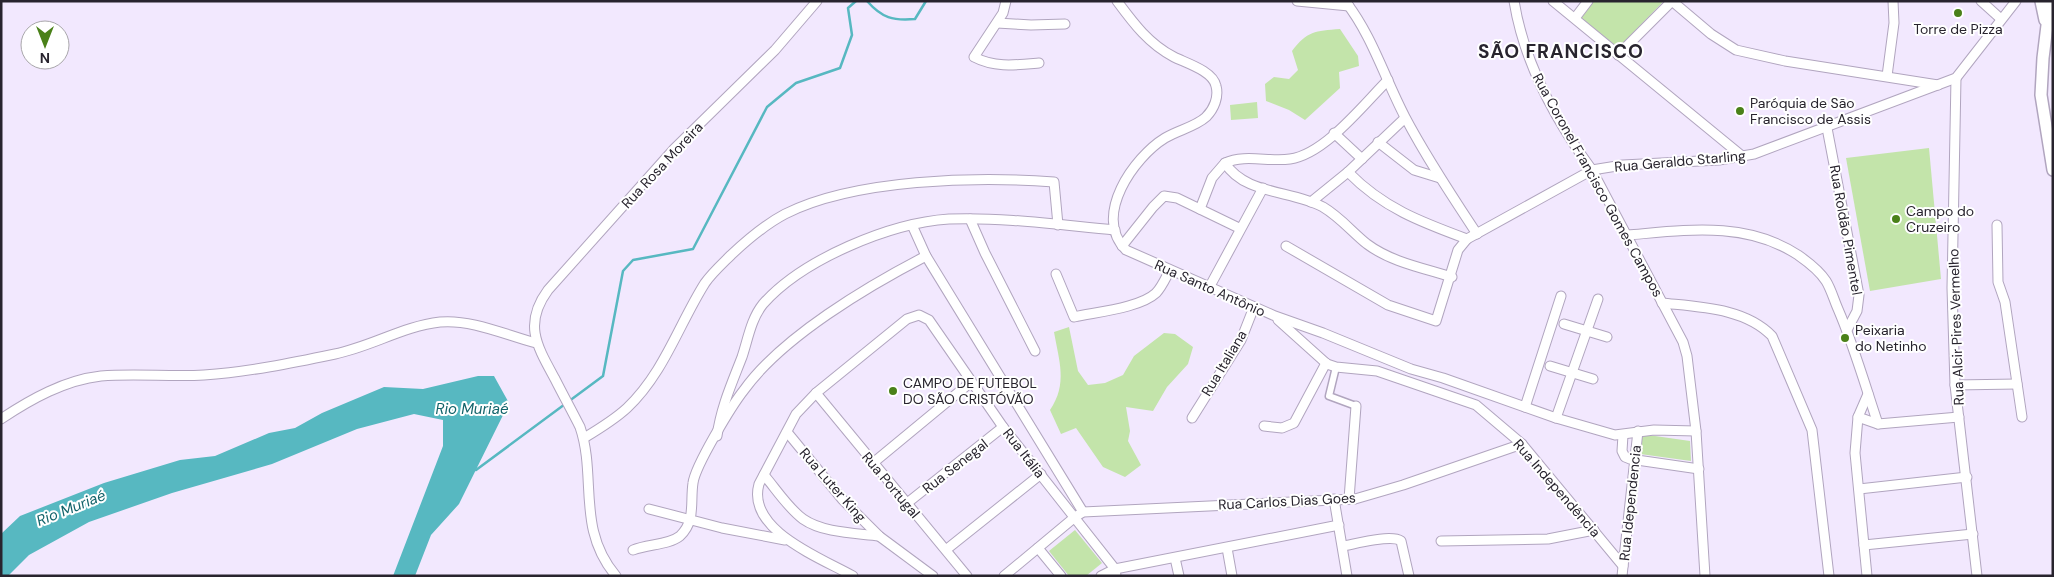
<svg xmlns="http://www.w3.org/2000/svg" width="2054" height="577" font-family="'DM Sans',sans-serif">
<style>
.green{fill:#c3e4aa}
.water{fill:#57b8c1}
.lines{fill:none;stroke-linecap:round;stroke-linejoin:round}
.stream{stroke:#57b8c1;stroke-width:2.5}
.pedestrian-casing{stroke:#b1a5bf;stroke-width:9}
.minor-casing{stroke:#b1a5bf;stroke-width:11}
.tertiary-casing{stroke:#b1a5bf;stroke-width:14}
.pedestrian{stroke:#fff;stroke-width:6}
.minor{stroke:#fff;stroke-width:9}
.tertiary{stroke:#fff;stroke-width:11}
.poi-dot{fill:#4a8119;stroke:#fff;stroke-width:2}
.labels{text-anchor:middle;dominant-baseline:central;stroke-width:4;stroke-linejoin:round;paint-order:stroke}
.poi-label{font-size:14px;fill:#28242e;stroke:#fff;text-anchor:start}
.street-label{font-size:14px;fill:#28242e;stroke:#fff}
.water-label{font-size:15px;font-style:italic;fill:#12636a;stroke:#fff}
.district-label{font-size:19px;font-weight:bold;letter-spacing:1px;fill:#28242e;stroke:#fff}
</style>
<rect width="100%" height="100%" fill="#f2e8fe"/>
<g class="green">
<polygon points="1592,1 1662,1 1663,2 1618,48 1579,16"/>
<path d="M 1340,29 L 1358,56 L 1359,66 L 1339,72 L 1340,88 L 1305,120 L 1289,110 L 1266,101 L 1265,84 L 1274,77 L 1289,79 L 1298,70 L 1292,51 C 1307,31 1315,31 1340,29 Z"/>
<polygon points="1257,102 1258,118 1231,120 1230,105"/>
<polygon points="1929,148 1941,279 1870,291 1846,158"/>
<path d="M 1069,327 L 1078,371 L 1088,385 L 1105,383 L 1123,375 L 1134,356 L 1164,333 L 1175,334 L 1193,347 L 1188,364 L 1167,387 L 1153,411 L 1126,407 L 1130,431 L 1128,441 L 1141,465 L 1125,477 L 1103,467 L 1076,428 L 1061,434 L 1050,410 C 1068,384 1059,361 1054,332 Z"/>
<polygon points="1641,434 1690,441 1691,461 1640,454"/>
<polygon points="1075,530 1102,563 1086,576 1069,576 1049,551"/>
</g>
<polygon class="water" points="478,376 494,376 509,403 459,504 431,535 415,576 393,576 443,446 443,420 414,414 357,429 272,464 172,493 89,522 29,555 8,576 1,576 1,534 20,516 104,483 180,460 215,456 269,433 295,428 322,413 384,387 423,389"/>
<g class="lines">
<g class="stream">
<path d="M 867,1 C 882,18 893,21 915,19 L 926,1"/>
<polyline points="476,470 603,376 623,271 633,260 693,249 767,107 796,83 840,68 852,35 848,8 856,1"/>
</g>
<defs>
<polyline id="pedestrian" points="1336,367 1329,396 1356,406"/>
<g id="minor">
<path d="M 1006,1 L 1003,13 L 974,57 C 995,68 1016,65 1039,63"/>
<path d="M 1117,1 C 1134,24 1149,44 1174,57 C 1186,63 1213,71 1216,86 C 1219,97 1214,109 1206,117 C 1195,127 1178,130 1165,138 C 1134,157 1092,216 1126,250 L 1275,316 L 1323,333 L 1411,369 L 1443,378 L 1556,418 L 1615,435 L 1654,430 L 1696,431"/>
<polyline points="1297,1 1349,6"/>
<path d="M 1345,1 C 1372,35 1385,79 1405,117 C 1426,157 1452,196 1477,234"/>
<path d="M 1514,1 C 1524,63 1556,121 1592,170 L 1683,342 L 1687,356 L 1696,431 L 1705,576"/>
<polyline points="1553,1 1742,156"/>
<polyline points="1672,1 1711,34 1736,50 1785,61 1938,85"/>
<polyline points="1981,1 2001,19"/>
<polyline points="1575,18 1588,1"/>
<polyline points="997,23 1031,25 1065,24"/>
<polyline points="1618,55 1672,1"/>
<polyline points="1887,76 1894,23 1893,1"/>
<polyline points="1956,78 1952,288 1955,385 1977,576"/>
<polyline points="1827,128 1859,295 1857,311 1847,330"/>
<polyline points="1334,133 1362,159"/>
<polyline points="1378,142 1414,170 1440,178"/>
<path d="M 1225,163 C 1245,195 1292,190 1323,207 C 1340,217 1352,232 1367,244 C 1391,262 1423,268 1452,277"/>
<path d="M 1348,172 C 1383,208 1421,222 1467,239 L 1592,170 L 1623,165 L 1719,160 L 1754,154 L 1956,78 L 2016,1"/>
<polyline points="1311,202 1348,172 1405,118"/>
<path d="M 1200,209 L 1212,178 L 1225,163 C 1244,154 1269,162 1290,159 C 1325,154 1363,105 1388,80"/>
<polyline points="970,219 985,253 1035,351"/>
<polyline points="912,225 926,256 1083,512"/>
<polyline points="1997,225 1998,282 2005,302 2022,417"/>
<path d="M 1628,235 C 1687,230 1746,221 1798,255 C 1808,262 1819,270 1826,281 C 1831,289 1834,300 1838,309 C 1854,346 1865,385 1878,424"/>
<polyline points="1122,246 1153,207 1164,196 1177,198 1239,228"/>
<polyline points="1286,246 1388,305 1436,321 1458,250 1467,239"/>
<path d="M 1056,274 L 1074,317 C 1096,312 1140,308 1156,293 C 1162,287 1166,277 1170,270"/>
<polyline points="1210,286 1263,188"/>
<path d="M 1662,303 C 1700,307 1745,308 1772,336 L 1812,430 L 1829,576"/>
<polyline points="1278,320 1327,364 1336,367 1377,371 1476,405 1522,444 1623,566"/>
<polyline points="1564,324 1607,337"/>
<polyline points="1550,366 1593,379"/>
<polyline points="1955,385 2017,384"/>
<polyline points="816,393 967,576"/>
<polyline points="1525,407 1561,296"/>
<polyline points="1858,417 1878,424 1959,417"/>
<polyline points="1192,418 1241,340 1254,307"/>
<polyline points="1556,418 1598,299"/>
<path d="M 1,419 C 31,399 65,380 101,376 C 135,373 170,377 204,375 C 248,372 292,363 335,354 C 370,347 404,326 440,322 C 471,319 506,335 536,343"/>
<polyline points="1264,426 1282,428 1294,423 1326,363"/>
<polyline points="787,432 842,499 879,536 933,576"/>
<polyline points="1623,435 1622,451 1625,457 1630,459 1699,469"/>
<path d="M 717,436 C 721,407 732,383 742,357 C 748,339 751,319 763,304 C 803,259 890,223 949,219 C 1005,217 1060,225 1115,230"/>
<path d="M 584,438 C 599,429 614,420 627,408 C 664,373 679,324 705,283 C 712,273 722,264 731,255 C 747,240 766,224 785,214 C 854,179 977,176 1054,182 L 1058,225"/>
<polyline points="873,463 971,382"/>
<path d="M 764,475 C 776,489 788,508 803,519 C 823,533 855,533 879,536"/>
<polyline points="1859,489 1967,477"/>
<polyline points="1334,499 1347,576"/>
<polyline points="1349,499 1356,406"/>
<polyline points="906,504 1003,427"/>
<polyline points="649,509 722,528 785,540"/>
<polyline points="1441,541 1548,539 1594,530"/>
<polyline points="1864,545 1973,534"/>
<path d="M 1343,546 C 1355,544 1391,534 1401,541 L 1409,576"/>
<polyline points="1038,548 1061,576"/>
<polyline points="1227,548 1232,576"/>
<polyline points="947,549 1041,474"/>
<path d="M 633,550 C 648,544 669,545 680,536 C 696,521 690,502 693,483 C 695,466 732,405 744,390 C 782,337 868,286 926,256"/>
<polyline points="1175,558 1179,576"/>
<path d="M 616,576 C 576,529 597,477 580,427 C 572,411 563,395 555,379 C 537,346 523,324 548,290 L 674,149 L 775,50 L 817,1"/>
<path d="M 853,576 C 821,558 746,530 759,484 L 796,414 L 816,393 L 907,319 L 919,315 L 929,320 L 1003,427 L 1115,569 L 1339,525"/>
<polyline points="1004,576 1075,517 1083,512 1355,499 1403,485 1522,444"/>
<polyline points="1101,576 1115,569 1116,576"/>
<polyline points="1622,576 1638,431"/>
<polyline points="1867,576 1855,453 1858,417 1868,394"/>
</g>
<g id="tertiary">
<polyline points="2041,1 2045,20"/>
<polyline points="2050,1 2043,58 2041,95 2053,170"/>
</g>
</defs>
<use href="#pedestrian" class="pedestrian-casing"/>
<use href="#minor" class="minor-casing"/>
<use href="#tertiary" class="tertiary-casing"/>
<use href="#pedestrian" class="pedestrian"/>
<use href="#minor" class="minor"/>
<use href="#tertiary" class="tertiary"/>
</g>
<g class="poi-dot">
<circle cx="1958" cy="13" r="5"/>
<circle cx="1740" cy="111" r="5"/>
<circle cx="1896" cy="219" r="5"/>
<circle cx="1845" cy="338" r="5"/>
<circle cx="893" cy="391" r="5"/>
</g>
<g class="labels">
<g class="poi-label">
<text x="1958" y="29" text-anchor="middle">Torre de Pizza</text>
<text x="1750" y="103">Paróquia de São<tspan x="1750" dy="16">Francisco de Assis</tspan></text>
<text x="1906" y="211">Campo do<tspan x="1906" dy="16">Cruzeiro</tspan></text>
<text x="1855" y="330">Peixaria<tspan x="1855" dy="16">do Netinho</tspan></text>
<text x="903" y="383">CAMPO DE FUTEBOL<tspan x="903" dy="16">DO SÃO CRISTÓVÃO</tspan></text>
</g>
<g class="street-label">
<text transform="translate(1680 161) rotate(-5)">Rua Geraldo Starling</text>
<text transform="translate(662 165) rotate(-47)">Rua Rosa Moreira</text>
<text transform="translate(1598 185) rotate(61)">Rua Coronel Francisco Gomes Campos</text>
<text transform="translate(1846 230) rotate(80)">Rua Roldão Pimentel</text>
<text transform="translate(1210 288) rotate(24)">Rua Santo Antônio</text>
<text transform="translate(1956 327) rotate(-92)">Rua Alcir Pires Vermelho</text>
<text transform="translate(1224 363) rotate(-59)">Rua Italiana</text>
<text transform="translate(1024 453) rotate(52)">Rua Itália</text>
<text transform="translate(955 466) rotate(-38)">Rua Senegal</text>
<text transform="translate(833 485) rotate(49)">Rua Luter King</text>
<text transform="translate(891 485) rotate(50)">Rua Portugal</text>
<text transform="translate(1557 488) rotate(49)">Rua Independência</text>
<text transform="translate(1287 501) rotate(-3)">Rua Carlos Dias Goes</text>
<text transform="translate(1630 503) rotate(-84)">Rua Idependencia</text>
</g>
<g class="water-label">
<text x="472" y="409">Rio Muriaé</text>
<text transform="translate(71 508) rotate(-22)">Rio Muriaé</text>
</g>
<g class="district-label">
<text x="1561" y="51">SÃO FRANCISCO</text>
</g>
</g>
<rect width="2054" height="577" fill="none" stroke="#28242e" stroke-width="5"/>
<g transform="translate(45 45) rotate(180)"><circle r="24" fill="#ffffff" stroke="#a9a7ab"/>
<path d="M0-4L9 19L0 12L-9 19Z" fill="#4a8119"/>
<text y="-8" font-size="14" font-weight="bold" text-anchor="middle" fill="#28242e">N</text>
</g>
</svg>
